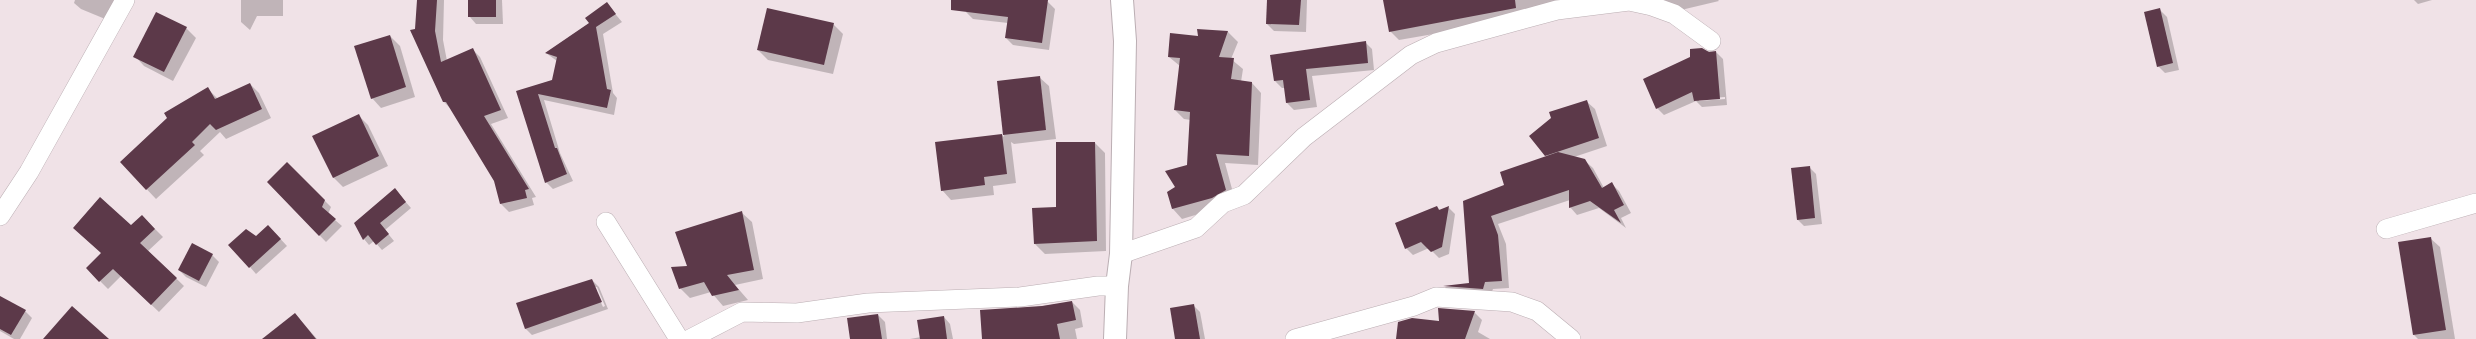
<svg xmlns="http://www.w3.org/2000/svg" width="2476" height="339" font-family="Manrope,sans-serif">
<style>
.shadow{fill:#0003;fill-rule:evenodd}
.building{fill:#5c3949}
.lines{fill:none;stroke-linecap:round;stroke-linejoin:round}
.minor-casing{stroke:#bbaeb3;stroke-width:20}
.tertiary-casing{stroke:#bbaeb3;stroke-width:24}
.minor{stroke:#fff;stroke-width:19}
.tertiary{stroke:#fff;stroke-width:22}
</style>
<rect width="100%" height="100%" fill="#f0e2e7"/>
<g class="shadow">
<polygon points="75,0 118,0 110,21 81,9 74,3"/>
<polygon points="241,0 283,0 283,16 257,16 250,30 241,22"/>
<polygon points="418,0 444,0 443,40 447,61 472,49 480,57 508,118 491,124 536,197 532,198 534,205 509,212 501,204 495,181 452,110 444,102 416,29"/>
<polygon points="469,0 502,0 503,24 476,24 470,17"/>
<polygon points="968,0 1048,2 1055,9 1049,50 1013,45 1006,38 1008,23 973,19 966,12"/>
<polygon points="1268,0 1307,0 1306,32 1274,31 1267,24"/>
<polygon points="1384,0 1560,0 1563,8 1526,18 1399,40 1390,31"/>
<polygon points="1657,0 1718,0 1719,1 1681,10"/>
<polygon points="2414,0 2432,0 2418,4"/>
<polygon points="607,4 622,22 603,34 613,93 617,98 614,115 544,100 560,153 573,181 553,189 546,182 517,92 553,80 557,61 546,53 590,23"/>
<polygon points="2160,10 2167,17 2179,70 2165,73 2158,66"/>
<polygon points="833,24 843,34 833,74 768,60 758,50"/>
<polygon points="186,28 196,38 173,81 144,66 135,56"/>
<polygon points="1198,30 1228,32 1238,42 1231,59 1243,69 1241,82 1252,83 1261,93 1258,165 1225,163 1235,200 1222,207 1182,219 1173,209 1168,193 1177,187 1188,165 1191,120 1184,119 1175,110 1180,66 1169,57 1199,37"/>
<polygon points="390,36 400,46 415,97 381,108 372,98"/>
<polygon points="1365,42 1372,49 1374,70 1312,76 1317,107 1294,110 1287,103 1285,88 1282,88 1275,81 1272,56"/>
<path d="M 1691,50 L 1716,52 L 1723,59 L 1727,105 L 1702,107 L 1696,101 L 1664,115 L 1657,108 L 1691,58 ZM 1725,97 L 1725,99 L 1699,101 L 1699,99 Z"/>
<polygon points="1039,77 1049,86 1056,139 1014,144 1011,142 1016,183 993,186 994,195 951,200 942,190 1002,135 1004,137 998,82"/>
<polygon points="250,84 259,93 271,118 226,139 220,132 200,151 204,155 156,199 121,162 208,89 218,99"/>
<polygon points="1586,101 1595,109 1607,146 1574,157 1584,160 1593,168 1604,188 1612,184 1619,191 1631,213 1621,218 1626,228 1599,208 1577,215 1570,207 1570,200 1498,224 1506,244 1509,288 1493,289 1490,296 1451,294 1445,287 1470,284 1464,202 1506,185 1548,157 1546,155"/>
<polygon points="358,115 368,125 388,166 343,187 334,178 313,137"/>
<polygon points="1095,143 1105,153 1106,251 1045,254 1035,244 1034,209 1057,208"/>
<polygon points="287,163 331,207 328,214 342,226 326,242 268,182"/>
<polygon points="1809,167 1816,174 1822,224 1804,226 1797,219"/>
<polygon points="395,190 411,208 385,230 394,241 382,250 374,241 369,245 364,239"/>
<polygon points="1437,207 1441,211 1449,208 1455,214 1449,254 1439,258 1429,248 1413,255 1406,248"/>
<polygon points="742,213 752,222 763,279 735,285 748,300 723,306 711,292 690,298 680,288 689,267"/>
<polygon points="142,216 163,237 148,251 184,286 159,312 121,276 108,289 87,268 102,253 74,228 131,226"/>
<polygon points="275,233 287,246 256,274 250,267 256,237"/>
<polygon points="2430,238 2440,247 2455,339 2418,339 2414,335 2399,243"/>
<polygon points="212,255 219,262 206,287 186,277 179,270"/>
<path d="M 592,280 L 599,287 L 608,309 L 532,335 L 525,328 ZM 594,287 L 597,287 L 605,306 L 603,307 Z"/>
<polygon points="0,297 25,311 32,318 20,339 14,339 0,331"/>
<polygon points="1072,302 1080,310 1083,327 1075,329 1077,339 984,339 1022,309"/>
<polygon points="1193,305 1200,312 1205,339 1176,339"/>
<polygon points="1474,312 1482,320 1478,332 1490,339 1398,339"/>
<polygon points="295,314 317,339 264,339"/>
<polygon points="878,315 885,322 887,339 851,339"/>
<polygon points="944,317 950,324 953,339 910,339 921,337"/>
</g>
<g class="building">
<polygon points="417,0 437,0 435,31 441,62 473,48 501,110 484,116 529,189 525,190 527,198 500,204 494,181 446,102 443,102 410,30 415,29"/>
<rect x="468" y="0" width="28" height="17"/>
<polygon points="951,0 1048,0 1042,43 1005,38 1008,17 951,10"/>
<polygon points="1267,0 1301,0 1299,25 1266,24"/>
<polygon points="1383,0 1515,0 1516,8 1389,32"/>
<polygon points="607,2 616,14 596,27 607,89 611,90 607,108 538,94 555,148 557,148 567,174 545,183 516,91 552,80 557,57 545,53 589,23 585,18"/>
<polygon points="767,8 834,23 824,65 757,50"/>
<polygon points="2160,8 2173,63 2157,67 2144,12"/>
<polygon points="156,12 187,27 164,72 133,57"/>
<polygon points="1197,29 1228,31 1219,57 1234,58 1231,79 1252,82 1249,156 1216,154 1226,190 1212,198 1172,209 1167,192 1175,187 1165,171 1187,165 1190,112 1174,110 1180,58 1168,57 1170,33 1198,36"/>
<polygon points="390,35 406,87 371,99 354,46"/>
<polygon points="1366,41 1368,63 1306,69 1310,100 1286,103 1283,80 1274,81 1270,55"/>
<polygon points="1702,48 1709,52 1716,51 1720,99 1694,101 1692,92 1656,109 1643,79 1690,57 1690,49"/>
<polygon points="1040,76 1046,130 1003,135 997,81"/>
<polygon points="250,83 262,109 216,130 210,124 192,142 195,145 146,190 120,162 167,118 164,113 208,87 215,99"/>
<polygon points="1587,100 1599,138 1545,156 1529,136 1551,118 1549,112"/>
<polygon points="359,114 379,156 333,178 312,136"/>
<polygon points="1002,134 1007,174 984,177 985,185 941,191 935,142"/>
<polygon points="1056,142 1095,142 1097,241 1034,244 1032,208 1056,207"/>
<polygon points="1558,152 1585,159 1602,188 1612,182 1624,205 1614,210 1621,223 1590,201 1569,208 1569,190 1491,216 1498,235 1502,281 1485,282 1483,289 1443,286 1469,283 1463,201 1504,185 1500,172"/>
<polygon points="287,162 325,200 322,207 336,219 319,236 267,182"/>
<polygon points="1810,166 1815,218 1797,220 1791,168"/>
<polygon points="395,188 406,202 380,223 389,234 376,245 368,235 363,240 354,223"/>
<polygon points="100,197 131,225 142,215 155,229 140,243 177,278 151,305 113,269 99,282 86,268 101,253 73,228"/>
<polygon points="1437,206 1439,210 1449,206 1442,247 1431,252 1421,242 1405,249 1395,223"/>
<polygon points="742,211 754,270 727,275 739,290 712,296 704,282 679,289 671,267 687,266 675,232"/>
<polygon points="268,225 281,239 249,268 228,245 246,229 256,236"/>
<polygon points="2431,237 2446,330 2413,335 2398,242"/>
<polygon points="192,243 213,254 199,281 178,270"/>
<polygon points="592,279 602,302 525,329 516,303"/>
<polygon points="0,296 26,310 11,335 0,329"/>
<polygon points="1072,301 1076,320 1057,324 1060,339 982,339 980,310 1042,306"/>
<polygon points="1194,304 1200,339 1175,339 1170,308"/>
<polygon points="72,306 109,339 43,339"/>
<polygon points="1438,308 1475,311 1465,339 1396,339 1398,322 1412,318 1439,321"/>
<polygon points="295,313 316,339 262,339"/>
<polygon points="878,314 882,339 850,339 847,318"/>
<polygon points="944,316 947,339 920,339 917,320"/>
</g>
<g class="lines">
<defs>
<g id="minor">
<polyline points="0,216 29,172 125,0"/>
<polyline points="606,222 679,339"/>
<polyline points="2386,229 2476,203"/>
<polyline points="1121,254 1196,228 1223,203 1244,195 1304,137 1411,55 1436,43 1557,10 1629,1 1652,6 1674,14 1711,41"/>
<polyline points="690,339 742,312 797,313 868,303 1020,297 1098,286 1117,286"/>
<polyline points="1295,339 1414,306 1436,297 1512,302 1537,311 1571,339"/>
</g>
<polyline id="tertiary" points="1115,339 1117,286 1121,254 1125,41 1122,0"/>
</defs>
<use href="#minor" class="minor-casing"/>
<use href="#tertiary" class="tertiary-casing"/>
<use href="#minor" class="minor"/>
<use href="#tertiary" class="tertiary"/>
</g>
</svg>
